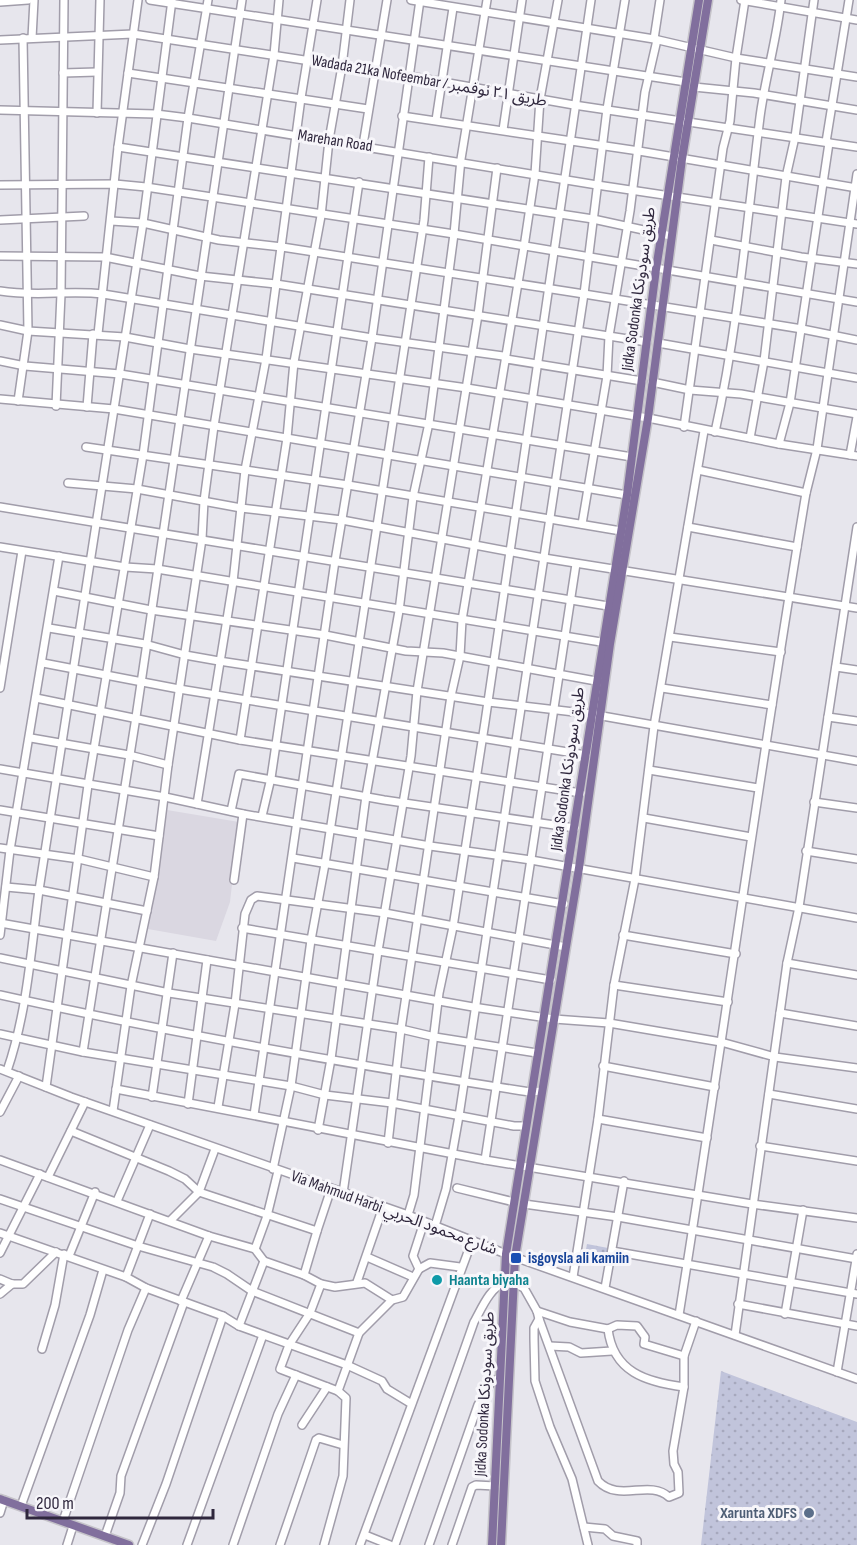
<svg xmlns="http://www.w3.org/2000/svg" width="857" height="1545" font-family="'Sofia Sans Condensed','Noto Sans Arabic',sans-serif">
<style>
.built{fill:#dad7e1}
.grass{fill:url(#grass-dots)}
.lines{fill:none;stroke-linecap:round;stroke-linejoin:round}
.minor-casing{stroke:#a19daa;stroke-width:10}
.major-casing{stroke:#c5c3c9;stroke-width:11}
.minor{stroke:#fff;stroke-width:7}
.major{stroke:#816f9d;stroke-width:8}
.transit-dot{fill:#1a4fb4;stroke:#f7f6fa;stroke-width:2}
.culture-dot{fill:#0f9aa8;stroke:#f7f6fa;stroke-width:2}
.service-dot{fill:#5c6f8a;stroke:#f7f6fa;stroke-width:2}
.labels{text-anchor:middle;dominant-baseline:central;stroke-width:6;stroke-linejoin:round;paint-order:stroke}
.street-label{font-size:16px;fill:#2f273d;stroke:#f7f6fa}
.transit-label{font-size:16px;font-weight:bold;fill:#164399;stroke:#f7f6fa;text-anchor:start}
.culture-label{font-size:16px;font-weight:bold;fill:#0d838f;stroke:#f7f6fa;text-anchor:start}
.service-label{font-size:16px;font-weight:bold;fill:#4e5e75;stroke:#f7f6fa;text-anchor:end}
</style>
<defs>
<pattern id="grass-dots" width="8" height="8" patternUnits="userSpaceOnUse" patternTransform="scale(1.5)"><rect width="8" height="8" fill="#c1c4db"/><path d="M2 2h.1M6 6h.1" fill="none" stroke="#a6a8bd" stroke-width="1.8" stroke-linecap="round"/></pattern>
</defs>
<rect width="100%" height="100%" fill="#e7e6ed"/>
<polygon class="built" points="167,810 239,822 230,902 216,941 148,929"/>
<g class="grass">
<polygon points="587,1244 608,1248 604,1264 584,1260"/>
<polygon points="721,1371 857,1422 857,1545 701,1545"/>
</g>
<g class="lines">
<defs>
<g id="minor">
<polyline points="150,0 686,82"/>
<polyline points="411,0 654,39 736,58 857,77"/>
<polyline points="741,0 857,20"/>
<polyline points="0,2 28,0"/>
<polyline points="32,38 34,0"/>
<polyline points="654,39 660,0"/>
<polyline points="0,40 133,34 409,76 574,105 857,147"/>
<polyline points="63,73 97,72"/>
<polyline points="128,73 368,109"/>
<polyline points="694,87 754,93 857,110"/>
<polyline points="0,110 156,114 188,118 597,185 857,224"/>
<polyline points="97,113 100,0"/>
<polyline points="402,116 639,151 857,188"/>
<polyline points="436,120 453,8"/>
<polyline points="503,130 522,0"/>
<polyline points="826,142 849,0"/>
<polyline points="363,145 387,0"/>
<polyline points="118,147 593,219 671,236"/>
<polyline points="0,185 115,184 146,187 454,234 857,302"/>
<polyline points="0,220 84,216"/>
<polyline points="111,221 143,223 219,240 282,247 584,294 802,329 857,340"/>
<polyline points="711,240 801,257 857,264"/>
<polyline points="0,256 105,257 200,276 276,284 647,342"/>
<path d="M 0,291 C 35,297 69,290 103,294 L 372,338 L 503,356 L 506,359 L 642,381"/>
<polyline points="0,325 28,331 125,337 190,349 467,388 648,418 779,444 857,456"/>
<polyline points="98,334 118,147 138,0"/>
<polyline points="658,343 857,378"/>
<polyline points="0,361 25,366 120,374 632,457"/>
<polyline points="652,382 690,390 741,394 857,414"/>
<polyline points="0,399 114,409 627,495"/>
<polyline points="18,401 28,331 23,38"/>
<polyline points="56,406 61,294 64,0"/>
<polyline points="87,407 93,334"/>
<polyline points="684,427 723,148 730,121 736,58 745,0"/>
<path d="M 715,432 C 738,328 747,222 760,117 C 765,78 777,39 781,0"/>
<polyline points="750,438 764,361 786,177 795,137 814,0"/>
<polyline points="779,444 790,403 829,143"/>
<polyline points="86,447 348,485 621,531"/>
<polyline points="850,455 857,417"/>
<polyline points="698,470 806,493"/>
<polyline points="68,483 137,489 241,508 342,520 544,558 857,608"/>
<polyline points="0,507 608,606"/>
<polyline points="582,524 607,376 609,336 630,211 645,92 657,40"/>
<polyline points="688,527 797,547"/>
<polyline points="0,547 125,567 157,569 607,643"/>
<polyline points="54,591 151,610 325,635 406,651 443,653 596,681"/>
<polyline points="49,628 145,644 185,655 219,661 488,702 591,714 857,761"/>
<polyline points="670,637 781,652"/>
<polyline points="43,663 179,689 586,755"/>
<polyline points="836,667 857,670"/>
<polyline points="0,688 22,551"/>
<polyline points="662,688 772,705"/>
<polyline points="36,698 240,740 581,793"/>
<polyline points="828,717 857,721"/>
<polyline points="31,738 129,755 168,765"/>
<polyline points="240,740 287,438 294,362 321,216 329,140 342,66 350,0"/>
<polyline points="0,769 165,797 243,814 430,846 531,860 857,918"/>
<polyline points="649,770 758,788"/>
<polyline points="814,802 857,808"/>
<polyline points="197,804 233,582 245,470 266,359 301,98 317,0"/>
<polyline points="0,810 159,836"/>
<polyline points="231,811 239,774 384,800 575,828"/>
<polyline points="262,816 271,778 359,182"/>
<polyline points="644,818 751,837"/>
<polyline points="0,848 79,859 154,877"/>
<polyline points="806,851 857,859"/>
<polyline points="293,858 564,904"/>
<polyline points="234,880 243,814"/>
<polyline points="6,887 39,890 147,911"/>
<polyline points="0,923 473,1007 554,1019 609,1023 721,1042 775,1057 857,1068"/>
<polyline points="242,928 551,980"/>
<polyline points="0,935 10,850 59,556"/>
<polyline points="623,935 736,954"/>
<polyline points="0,958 169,993 401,1029 435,1037 537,1053"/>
<polyline points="787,963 857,975"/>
<polyline points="614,985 728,1002"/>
<path d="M 0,995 C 175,1034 353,1065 530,1092 L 542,1091"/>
<polyline points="780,1013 857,1026"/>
<polyline points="0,1034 83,1052 291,1086 325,1095 392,1103 514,1126 526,1126"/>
<polyline points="83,1052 136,717 242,0"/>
<polyline points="603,1066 715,1087"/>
<polyline points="0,1069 71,1097 408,1215 506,1254 857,1379"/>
<path d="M 7,1071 C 27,1013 31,951 39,890 L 143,223 L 172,0"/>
<polyline points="46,1087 88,785 143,455 188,118 208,0"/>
<polyline points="116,1089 485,1160 752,1204 857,1218"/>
<polyline points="769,1094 857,1109"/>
<polyline points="152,1097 173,953"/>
<polyline points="188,1104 207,960"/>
<polyline points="218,1107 235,1004 245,914 251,900 257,896 385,913 566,947"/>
<polyline points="113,1111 131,986 154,877 168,765 202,539 204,501 214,426 274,55 279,0"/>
<polyline points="0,1112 19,1076"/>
<polyline points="254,1115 335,561 372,338 420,0"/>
<polyline points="598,1119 707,1138"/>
<polyline points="318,1130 331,1059 366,796 399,611 413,497 429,423 454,234 461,159 487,0"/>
<polyline points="71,1131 169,1171 185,1179 199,1192 317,1231 331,1189"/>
<polyline points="388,1143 401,1029 451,696 460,656 462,620 524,247 535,174 540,99 558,0"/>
<polyline points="760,1146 857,1161"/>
<polyline points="0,1160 209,1236 255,1249 264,1261 304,1275 321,1284 335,1287 365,1283 392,1300"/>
<polyline points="485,1160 576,564"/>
<polyline points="273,1169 291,1086 311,940 325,864 424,220 429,157"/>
<polyline points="48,1177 85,1102"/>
<polyline points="457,1188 514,1202"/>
<polyline points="343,1193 378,951 411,756 417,691 478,315 497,168"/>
<polyline points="0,1199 138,1246 213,1267 227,1274 252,1291 359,1333"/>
<polyline points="117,1201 150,1125"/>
<polyline points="524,1204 618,1217 857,1259"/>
<polyline points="408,1215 414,1195 439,993 453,927 485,722 591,0"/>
<polyline points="170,1221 199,1192 215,1149"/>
<polyline points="435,1226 446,1189 459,1116 584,294 607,109 625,0"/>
<polyline points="0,1233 126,1277 146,1288 223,1316 239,1326 347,1365 382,1381 387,1389 410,1403"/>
<polyline points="255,1249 267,1216 278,1171"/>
<polyline points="612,1251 857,1294"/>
<polyline points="0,1253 40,1174"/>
<polyline points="69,1256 95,1192"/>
<polyline points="367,1257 413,1277"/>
<polyline points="419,1269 430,1263 460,1267"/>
<polyline points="304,1275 317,1231"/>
<polyline points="126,1277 150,1214"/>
<polyline points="573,1277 598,1119 614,985 635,879 654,726 704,431"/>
<polyline points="0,1279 12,1284 23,1284 56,1252"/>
<polyline points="357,1282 383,1207"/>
<polyline points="514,1283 524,1288 537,1311 539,1319 534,1328 534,1339 535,1381 550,1427 572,1479 588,1545"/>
<polyline points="321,1284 310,1313 289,1345 280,1369 338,1391"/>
<polyline points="605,1288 624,1181"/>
<polyline points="0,1294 12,1284"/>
<polyline points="181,1301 209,1236"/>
<polyline points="738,1304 857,1326"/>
<polyline points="537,1311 570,1322 608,1329 617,1325 637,1326 645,1337 644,1344 684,1356"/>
<polyline points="785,1314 803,1210"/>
<path d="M 679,1315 C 723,1041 760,766 806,493 L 817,449 L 857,174"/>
<path d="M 539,1319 L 598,1481 C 619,1503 649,1479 669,1497 L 679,1493 L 678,1472 L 674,1464 L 673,1451 L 684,1387 L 684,1356 L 696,1321"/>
<polyline points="239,1326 264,1261"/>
<path d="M 608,1329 C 613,1372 646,1382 684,1387"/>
<polyline points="735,1335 787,963 799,907 857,527"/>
<polyline points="550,1346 569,1347 581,1353 612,1351"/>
<polyline points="42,1349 55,1305 64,1254"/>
<polyline points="837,1372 857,1254"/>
<polyline points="302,1425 327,1387"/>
<polyline points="21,1506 90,1315 103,1270"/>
<polyline points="0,1513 4,1500"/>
<polyline points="63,1521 128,1330 146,1288"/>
<polyline points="584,1527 605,1529 613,1536 637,1541 637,1545"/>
<polyline points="365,1535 390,1545"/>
<polyline points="105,1536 120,1493 121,1476 184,1302"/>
<polyline points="67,1545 73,1526"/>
<polyline points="142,1545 166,1484 223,1316"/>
<polyline points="187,1545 263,1335"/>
<polyline points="233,1545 278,1414 296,1375"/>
<polyline points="280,1545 316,1440 319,1438 343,1445"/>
<polyline points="324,1545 343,1476 346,1398 338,1391 359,1333 392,1300 403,1297 419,1269 413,1256 424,1222"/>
<polyline points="360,1545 472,1241"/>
<path d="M 395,1545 L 474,1322 C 482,1308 490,1287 506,1282"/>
<polyline points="429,1545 478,1405 490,1384 499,1378"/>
<polyline points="452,1545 472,1487 476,1485 495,1486"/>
</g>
<g id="major">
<polyline points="0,1499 129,1545"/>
<polyline points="492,1545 506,1254 627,495 656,269 699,0"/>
<polyline points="501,1545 515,1257 579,868 610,644 648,418 682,159 708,0"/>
</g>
</defs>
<use href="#minor" class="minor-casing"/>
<use href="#major" class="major-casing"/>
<use href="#minor" class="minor"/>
<use href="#major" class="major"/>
</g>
<rect class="transit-dot" x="510" y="1252" width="12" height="12" rx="3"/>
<circle class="culture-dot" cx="437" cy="1280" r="6"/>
<circle class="service-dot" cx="809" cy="1513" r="6"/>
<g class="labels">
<g class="street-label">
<text transform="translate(429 81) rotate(10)">Wadada 21ka Nofeembar / طريق ٢١ نوفمبر</text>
<text transform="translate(335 141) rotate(9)">Marehan Road</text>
<text transform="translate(639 289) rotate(-82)">Jidka Sodonka طريق سودونكا</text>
<text transform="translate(568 769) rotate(-82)">Jidka Sodonka طريق سودونكا</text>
<text transform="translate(394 1213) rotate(20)">Via Mahmud Harbi شارع محمود الحربي</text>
<text transform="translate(485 1394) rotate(-87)">Jidka Sodonka طريق سودونكا</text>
</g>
<g class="transit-label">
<text x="528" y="1258">isgoysla ali kamiin</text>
</g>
<g class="culture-label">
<text x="449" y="1280">Haanta biyaha</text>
</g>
<g class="service-label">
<text x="797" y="1513">Xarunta XDFS</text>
</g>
</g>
<path d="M27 1509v9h186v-9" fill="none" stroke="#2f273d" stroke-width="3"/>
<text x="36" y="1509" font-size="18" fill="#2f273d" stroke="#f7f6fa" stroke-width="4.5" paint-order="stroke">200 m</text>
</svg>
